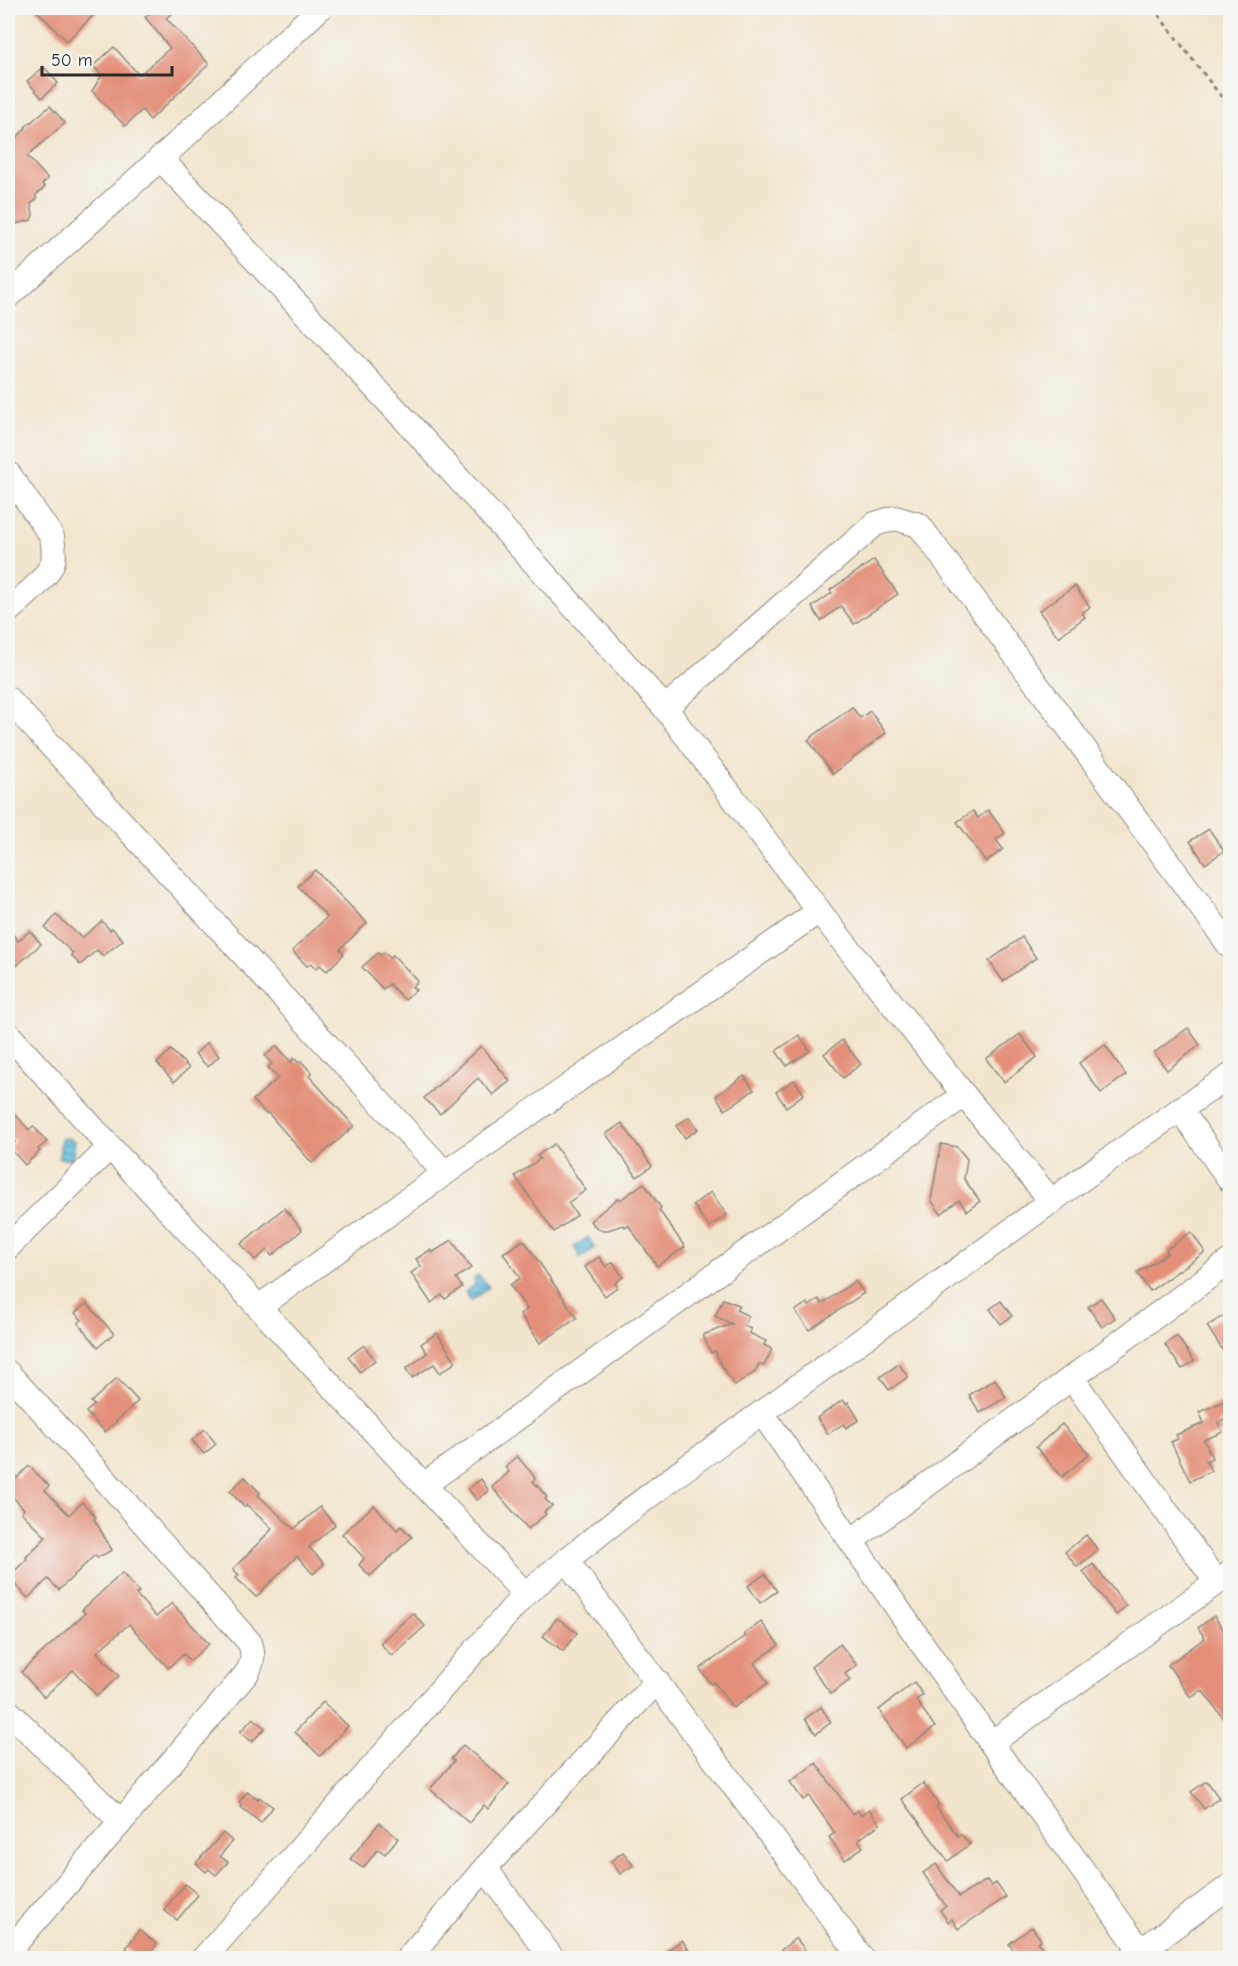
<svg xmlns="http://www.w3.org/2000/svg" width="1238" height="1966" font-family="'Comic Neue',sans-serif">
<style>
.water{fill:url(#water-rules);stroke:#447282;stroke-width:1.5}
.building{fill:#e38f79}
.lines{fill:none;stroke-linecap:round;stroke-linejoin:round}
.minor-casing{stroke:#8e887c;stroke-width:26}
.path{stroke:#8e887c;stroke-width:3;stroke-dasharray:4.5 4.5;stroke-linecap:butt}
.minor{stroke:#fff;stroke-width:24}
</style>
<defs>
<pattern id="water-rules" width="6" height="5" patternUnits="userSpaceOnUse" patternTransform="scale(1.5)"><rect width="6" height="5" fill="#5cbada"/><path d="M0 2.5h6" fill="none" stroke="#4c97b1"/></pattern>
</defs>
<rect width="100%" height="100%" fill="#f6f6f2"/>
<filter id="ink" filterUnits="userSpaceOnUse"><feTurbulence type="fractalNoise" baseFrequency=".0167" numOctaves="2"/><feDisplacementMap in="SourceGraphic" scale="12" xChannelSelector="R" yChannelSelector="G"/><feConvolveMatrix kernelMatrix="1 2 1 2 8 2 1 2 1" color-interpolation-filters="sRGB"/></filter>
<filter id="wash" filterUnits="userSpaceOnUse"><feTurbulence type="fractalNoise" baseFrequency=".008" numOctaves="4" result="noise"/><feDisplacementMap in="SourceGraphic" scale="24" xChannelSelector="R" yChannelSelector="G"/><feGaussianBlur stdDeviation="1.35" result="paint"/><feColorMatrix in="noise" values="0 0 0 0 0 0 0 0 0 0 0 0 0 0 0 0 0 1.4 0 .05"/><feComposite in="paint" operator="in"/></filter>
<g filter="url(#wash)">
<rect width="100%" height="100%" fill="#f2e5ce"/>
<g class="water">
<polygon points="68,1138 75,1141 72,1160 59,1158 61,1139"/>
<polygon points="588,1237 595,1248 581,1258 574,1247"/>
<polygon points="478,1275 489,1287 471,1301 465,1292 475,1284 474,1278"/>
</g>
<g id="blocks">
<g class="building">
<polygon points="34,8 101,8 67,41"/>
<polygon points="156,8 179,8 166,18 209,64 150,120 142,110 125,126 92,91 102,75 93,66 114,47 139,75 170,48 145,17"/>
<polygon points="44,67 58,83 42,98 27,81"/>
<polygon points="50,106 65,123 27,156 48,179 42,184 45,187 35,196 37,199 31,204 33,215 31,220 8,226 8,146 26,128 25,127"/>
<polygon points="874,560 898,594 854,624 841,606 821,621 812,607 832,593 830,590"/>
<polygon points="1075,586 1090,607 1082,613 1085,617 1058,637 1039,611"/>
<polygon points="852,707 860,718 870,711 886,733 833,774 808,740"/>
<polygon points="988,810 1005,833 996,840 1003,849 986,862 957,822 973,811 978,818"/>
<polygon points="1209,829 1224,851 1205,864 1190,841"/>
<polygon points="315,870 367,923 340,949 344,954 327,971 320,965 316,969 311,963 307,966 292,951 327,917 298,886"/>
<polygon points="56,915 82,938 102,921 110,930 112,928 123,940 103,956 97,950 80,965 71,955 73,953 45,928"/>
<polygon points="8,928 18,941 30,931 41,944 14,968 8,961"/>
<polygon points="1022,937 1036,958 1003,981 989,961"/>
<polygon points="384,952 390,958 393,955 418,981 412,987 416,990 405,1000 389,984 383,989 362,967 378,953 380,955"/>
<polygon points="1188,1028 1200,1045 1167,1070 1154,1053"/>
<polygon points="1020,1034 1037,1057 1004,1082 986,1059"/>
<polygon points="799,1035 810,1051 787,1066 776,1051"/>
<polygon points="842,1040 861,1064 843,1078 824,1054"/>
<polygon points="207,1043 219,1056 208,1067 195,1054"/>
<polygon points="1105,1045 1126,1075 1101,1093 1079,1063"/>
<polygon points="277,1046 291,1062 294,1058 299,1063 301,1061 312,1073 309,1076 354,1126 312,1163 268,1113 266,1114 253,1100 278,1078 268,1067 272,1064 265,1056"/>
<polygon points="481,1046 510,1081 493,1095 478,1078 440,1114 424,1098"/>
<polygon points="171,1050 189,1068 174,1082 157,1063"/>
<polygon points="744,1076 754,1090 725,1110 716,1096"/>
<polygon points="794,1080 804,1094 786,1107 776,1092"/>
<polygon points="8,1106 29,1130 33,1126 47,1142 38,1149 40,1151 25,1165 9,1147 15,1142 8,1134"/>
<polygon points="689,1117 698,1129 685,1138 676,1126"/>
<polygon points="622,1123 652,1166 637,1177 606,1134"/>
<polygon points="554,1144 586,1190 568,1203 577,1215 554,1232 515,1176 540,1159 537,1156"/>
<polygon points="941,1144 957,1147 967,1159 964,1179 980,1201 967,1211 959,1200 941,1214 931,1200"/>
<polygon points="644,1183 661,1208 659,1210 685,1247 657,1266 628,1225 625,1227 623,1225 608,1230 602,1230 597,1228 590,1221 618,1198 620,1200"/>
<polygon points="711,1192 727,1215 709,1227 693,1205"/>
<polygon points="284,1208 302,1230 272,1256 267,1250 255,1260 241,1244"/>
<polygon points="1191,1232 1205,1252 1150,1291 1137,1273 1168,1253 1166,1250"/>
<polygon points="452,1240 471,1268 456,1278 462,1287 445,1299 442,1295 431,1303 411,1273 421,1266 416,1259 430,1250 432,1253"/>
<polygon points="524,1240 577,1318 540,1343 520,1314 527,1309 510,1285 520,1278 503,1253"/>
<polygon points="599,1257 606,1267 613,1262 623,1277 615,1283 617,1287 605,1296 585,1267"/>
<polygon points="855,1281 864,1293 809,1330 795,1311 807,1303 809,1306 819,1299 822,1304"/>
<polygon points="1101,1298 1115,1318 1102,1327 1088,1307"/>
<polygon points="723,1299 739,1305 736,1310 749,1316 744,1326 751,1329 749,1333 766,1341 764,1345 772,1349 764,1366 759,1364 755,1372 735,1386 721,1365 715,1351 711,1353 703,1335 732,1324 715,1316"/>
<polygon points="1001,1301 1012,1316 1001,1324 990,1309"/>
<polygon points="87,1303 114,1334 98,1347 78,1323 82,1320 75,1313"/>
<polygon points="1230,1312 1230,1362 1207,1326"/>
<polygon points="437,1333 456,1362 440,1373 434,1364 412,1378 406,1369 427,1353 421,1344"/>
<polygon points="1177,1336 1194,1361 1182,1369 1165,1345"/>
<polygon points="364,1345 375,1360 360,1372 348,1357"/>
<polygon points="899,1364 908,1377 889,1390 880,1377"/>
<polygon points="117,1378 138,1401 105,1432 86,1412 94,1405 91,1402"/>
<polygon points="995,1379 1006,1397 980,1413 969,1395"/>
<polygon points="1230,1399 1230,1417 1218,1423 1223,1432 1204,1440 1212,1458 1206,1461 1211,1471 1190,1481 1171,1442 1178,1439 1176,1435 1204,1423 1199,1412"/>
<polygon points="843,1400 846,1404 848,1402 859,1420 846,1428 843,1424 828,1434 817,1418"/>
<polygon points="1062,1424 1089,1454 1062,1477 1036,1447"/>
<polygon points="205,1429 216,1444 204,1454 192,1440"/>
<polygon points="517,1456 533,1475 535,1479 533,1481 547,1497 545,1499 552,1506 544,1512 546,1514 528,1529 492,1487 509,1472 505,1467"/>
<polygon points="29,1466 49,1486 45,1490 69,1515 82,1502 96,1517 94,1519 112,1550 97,1558 95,1555 59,1590 48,1579 28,1598 8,1577 27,1559 26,1557 46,1537 21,1512 24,1509 8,1492 8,1468 17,1478"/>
<polygon points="245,1477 260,1493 258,1495 294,1529 320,1507 335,1525 309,1547 324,1564 313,1574 297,1556 256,1597 236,1578 239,1575 233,1569 272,1529 247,1505 244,1507 230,1491"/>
<polygon points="481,1479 489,1491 477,1500 468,1489"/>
<polygon points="374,1505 397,1530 401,1526 412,1537 370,1576 359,1565 364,1558 342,1534"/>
<polygon points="1086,1535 1098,1550 1077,1567 1065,1552"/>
<polygon points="1093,1564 1126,1606 1116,1615 1083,1572"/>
<polygon points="122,1573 139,1592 136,1594 156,1617 172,1603 209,1644 190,1661 184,1654 168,1668 129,1624 97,1652 119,1676 97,1696 73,1670 44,1697 21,1672 85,1613 82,1610"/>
<polygon points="765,1574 777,1591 760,1603 748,1586"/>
<polygon points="413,1613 425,1626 392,1656 380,1643"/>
<polygon points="1214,1616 1230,1639 1230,1727 1202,1690 1191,1698 1168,1665 1205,1638 1198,1628"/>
<polygon points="557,1618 577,1633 563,1651 543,1636"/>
<polygon points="761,1622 779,1645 754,1663 768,1683 733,1708 714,1682 711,1684 700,1669 746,1636 744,1634"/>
<polygon points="840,1644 857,1665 845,1674 850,1680 831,1694 811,1667"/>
<polygon points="914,1682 923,1695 916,1700 935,1727 906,1748 879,1710"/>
<polygon points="323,1702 348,1726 320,1756 295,1732"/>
<polygon points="821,1707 831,1722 816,1734 805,1719"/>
<polygon points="253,1718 265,1728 252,1742 240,1732"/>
<polygon points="463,1745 509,1784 488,1809 484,1805 469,1823 430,1789 454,1761 451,1759"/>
<polygon points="816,1763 852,1814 857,1810 861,1815 869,1809 880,1824 858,1840 863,1847 845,1860 829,1837 835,1833 809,1796 803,1800 790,1782"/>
<polygon points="1207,1781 1219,1798 1204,1809 1191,1792"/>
<polygon points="923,1783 939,1805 936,1807 958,1836 961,1834 970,1844 948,1861 902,1799"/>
<polygon points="247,1792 258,1799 259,1797 273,1807 261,1823 241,1807 242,1805 239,1802"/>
<polygon points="379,1823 398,1838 385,1854 378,1849 363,1868 350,1859"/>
<polygon points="223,1833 232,1841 220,1856 228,1862 216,1875 209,1869 206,1872 196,1863"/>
<polygon points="623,1852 633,1865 620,1874 611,1861"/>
<polygon points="936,1864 959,1897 987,1880 991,1886 996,1883 1006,1897 958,1929 952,1919 948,1922 940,1910 946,1906 923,1873"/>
<polygon points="185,1884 198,1895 177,1920 164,1910"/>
<polygon points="1032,1927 1041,1940 1037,1942 1043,1949 1030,1959 1020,1959 1009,1944"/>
<polygon points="139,1930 157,1944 146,1959 140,1959 126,1948"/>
<polygon points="796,1938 812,1959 770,1959"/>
<polygon points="682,1940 695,1959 655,1959"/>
</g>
</g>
</g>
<g filter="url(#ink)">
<use href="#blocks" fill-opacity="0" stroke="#8e887c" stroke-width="1.5"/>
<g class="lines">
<defs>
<g id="minor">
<polyline points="160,158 410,425 665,708"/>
<polyline points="8,296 182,139 320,8"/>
<path d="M 8,473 L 52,537 C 53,545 55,553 53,561 C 48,579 21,599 8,611"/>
<polyline points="8,699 445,1173"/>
<polyline points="8,1034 110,1147 525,1594"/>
<polyline points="1180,1109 1230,1180"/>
<polyline points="1052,1202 964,1095 819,911 665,708 875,524 895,518 919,525 1230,946"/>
<polyline points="8,1247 110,1147"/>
<polyline points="259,1307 445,1173 819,911"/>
<path d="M 8,1373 L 101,1475 L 250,1643 C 254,1654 253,1662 247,1673 L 121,1822 L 8,1952"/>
<polyline points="1072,1378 1217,1583"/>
<polyline points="762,1413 991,1743 1141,1951"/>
<polyline points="424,1485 964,1095"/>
<polyline points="851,1541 1230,1261"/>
<polyline points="566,1560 862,1958"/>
<polyline points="8,1711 121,1822"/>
<polyline points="991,1743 1230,1573"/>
<polyline points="485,1868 552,1958"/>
<path d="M 204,1958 L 525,1594 C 640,1498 763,1412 884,1324 C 999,1240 1112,1154 1230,1076"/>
<polyline points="408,1958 485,1868 657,1681"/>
<polyline points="1131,1958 1230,1886"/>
</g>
</defs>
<use href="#minor" class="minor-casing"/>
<polyline class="path" points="1153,8 1230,108"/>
<use href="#minor" class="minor"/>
</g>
</g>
<rect width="1238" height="1966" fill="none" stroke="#f6f6f2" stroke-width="30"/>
<path d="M42 66v9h130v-9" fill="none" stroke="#2b2b2b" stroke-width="3"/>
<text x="51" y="66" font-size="18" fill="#2b2b2b" stroke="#f6f6f2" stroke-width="4.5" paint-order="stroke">50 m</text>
</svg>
